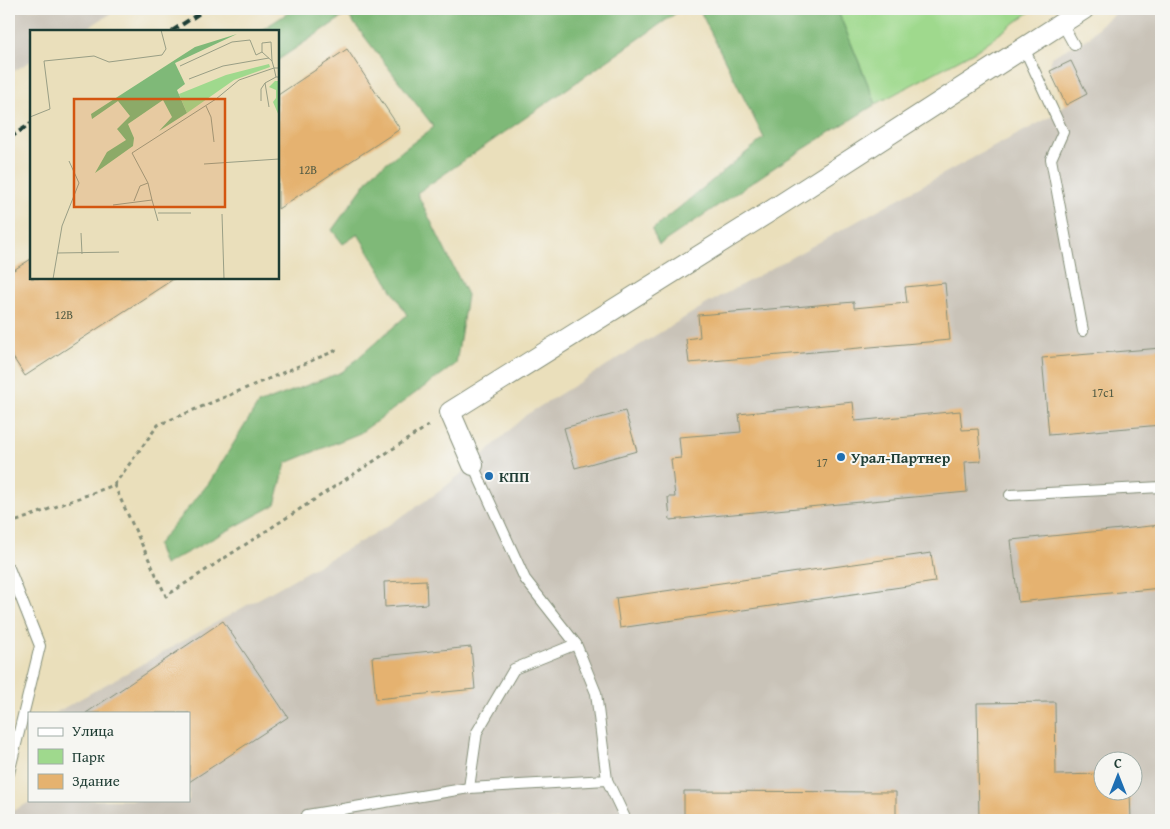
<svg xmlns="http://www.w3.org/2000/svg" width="1170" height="829" font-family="'Gentium Book Plus',serif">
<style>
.industrial{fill:#c9c3b8;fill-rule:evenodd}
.green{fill:#9fd98d;stroke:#5f8b60}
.forest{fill:#7fb978;stroke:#4f7b56}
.building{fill:#e5b26f}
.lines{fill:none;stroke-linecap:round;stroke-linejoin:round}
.service-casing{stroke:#848e78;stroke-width:12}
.minor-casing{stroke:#848e78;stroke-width:22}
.path{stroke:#848e78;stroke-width:3;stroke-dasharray:4 4;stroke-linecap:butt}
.service{stroke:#fff;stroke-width:10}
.minor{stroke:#fff;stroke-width:20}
.rail{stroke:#1f3d34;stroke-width:4;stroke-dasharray:8 4;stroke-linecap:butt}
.poi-dot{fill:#1f6fb2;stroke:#f6f6f2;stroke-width:2}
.labels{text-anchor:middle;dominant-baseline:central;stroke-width:4;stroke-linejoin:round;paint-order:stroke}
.number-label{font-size:12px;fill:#505a43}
.poi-label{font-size:15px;font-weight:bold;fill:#1f3d34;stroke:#f6f6f2;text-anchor:start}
.inset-road{fill:none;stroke:#999e85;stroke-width:1}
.view{fill:#d45610;fill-opacity:0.15;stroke:#d45610;stroke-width:2.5}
.inset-edge{fill:none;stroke:#1f3d34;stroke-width:2.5}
</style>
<rect width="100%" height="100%" fill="#f6f6f2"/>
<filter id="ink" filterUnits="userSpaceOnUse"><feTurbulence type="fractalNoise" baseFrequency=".02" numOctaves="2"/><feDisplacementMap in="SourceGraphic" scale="10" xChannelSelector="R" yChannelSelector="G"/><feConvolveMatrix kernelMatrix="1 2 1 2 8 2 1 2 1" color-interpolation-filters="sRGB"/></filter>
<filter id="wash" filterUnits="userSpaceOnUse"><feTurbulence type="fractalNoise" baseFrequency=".0096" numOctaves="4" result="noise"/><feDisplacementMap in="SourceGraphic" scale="20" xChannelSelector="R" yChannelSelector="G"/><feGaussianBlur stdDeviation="1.12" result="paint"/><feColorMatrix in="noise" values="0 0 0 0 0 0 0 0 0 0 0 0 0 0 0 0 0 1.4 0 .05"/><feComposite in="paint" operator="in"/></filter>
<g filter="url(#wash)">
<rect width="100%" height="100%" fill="#eadfbb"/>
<g class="industrial">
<polygon points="9,9 119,9 82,31 31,31 31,61 9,74"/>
<path d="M 1121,9 L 1161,9 L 1161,820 L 9,820 L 9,813 L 34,800 L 189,800 L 189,713 L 55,713 L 381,530 L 440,491 L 473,464 L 526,415 L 705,305 L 965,162 L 1056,114 L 1066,104 L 1050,71 L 1051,57 L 1090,37 L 1100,25 ZM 1102,762 L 1132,762 L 1132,792 L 1102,792 Z"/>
</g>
<polygon class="green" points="837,9 1034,9 977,50 876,104"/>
<g class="forest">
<polygon points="294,9 682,9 417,193 467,295 456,364 360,433 286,463 275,505 164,565 157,545 209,483 258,404 342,372 407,315 358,234 343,244 332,230 374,172 434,127 347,14 278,60 278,31 260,31"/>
<polygon points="699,9 837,9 876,104 778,165 659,245 652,230 764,138"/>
</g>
<g id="blocks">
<g class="building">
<polygon points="347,49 400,129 278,209 278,95"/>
<polygon points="1071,61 1087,94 1066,105 1050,71"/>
<polygon points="31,259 31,278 175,278 25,376 9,351 9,273"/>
<polygon points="945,283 950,340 689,363 686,339 700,337 698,315 854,302 854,308 907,303 905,287"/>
<polygon points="1161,348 1161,425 1049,435 1042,358"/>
<polygon points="853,402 855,421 960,411 962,430 978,429 981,461 965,462 967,492 670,520 668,497 675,497 671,459 681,458 679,437 741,432 739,414"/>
<polygon points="625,411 637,451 575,468 564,428"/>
<polygon points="1161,525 1161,588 1018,602 1011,540"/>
<polygon points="931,553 935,582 620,628 616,598"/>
<polygon points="426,580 427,604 385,607 384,582"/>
<polygon points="223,621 288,717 189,782 189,713 86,713"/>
<polygon points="471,647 475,689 376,699 372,657"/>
<polygon points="1055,702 1056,775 1102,774 1102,792 1130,792 1131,820 979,820 977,703"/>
<polygon points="684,791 896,792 896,820 684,820"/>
</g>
</g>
</g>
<g filter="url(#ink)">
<use href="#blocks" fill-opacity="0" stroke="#848e78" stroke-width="1"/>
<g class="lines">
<defs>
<g id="service">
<polyline points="1062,23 1074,45"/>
<polyline points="1024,48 1063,132 1051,159 1083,331"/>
<polyline points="1010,495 1161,487"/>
<polyline points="9,568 40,646 9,773"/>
<polyline points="607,780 626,820"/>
<polyline points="469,788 477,732 514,669 576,644"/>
<polyline points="307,815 469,788 607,780 596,693 576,644 525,579 473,465"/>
</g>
<polyline id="minor" points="473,465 450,412 769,212 1084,9"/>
</defs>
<use href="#service" class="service-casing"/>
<use href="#minor" class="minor-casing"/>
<g class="path">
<polyline points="114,485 166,596 431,424"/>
<polyline points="9,524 114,485 158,425 337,350"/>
</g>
<use href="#service" class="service"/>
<use href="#minor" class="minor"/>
<g class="rail">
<polyline points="172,31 206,9"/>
<polyline points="9,138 31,124"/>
</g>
</g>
</g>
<g class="poi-dot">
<circle cx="841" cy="457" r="5"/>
<circle cx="489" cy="476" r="5"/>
</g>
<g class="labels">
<g class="number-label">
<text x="308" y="169">12В</text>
<text x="64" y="314">12В</text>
<text x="1103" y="392">17с1</text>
<text x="822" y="462">17</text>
</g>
<g class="poi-label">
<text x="851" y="457">Урал-Партнер</text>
<text x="499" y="476">КПП</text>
</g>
</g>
<g transform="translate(30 30)">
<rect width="249" height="249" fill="#eadfbb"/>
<path d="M 239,34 L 240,37 L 204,50 L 157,83 L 149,64 L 196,45 ZM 245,51 L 249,51 L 249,86 L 243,72 L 246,68 L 246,60 L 239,57 Z" fill="#9fd98d"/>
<path d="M 207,4 L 145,33 L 155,54 L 147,60 L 157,83 L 129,101 L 142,87 L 133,70 L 98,94 L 104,108 L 103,116 L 65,143 L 77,122 L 96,110 L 87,99 L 100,86 L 88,71 L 62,89 L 61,84 L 165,17 Z" fill="#7fb978"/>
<path class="inset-road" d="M 242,31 L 241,12 L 232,13 L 232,22 L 242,31 L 244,38 L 249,38M 150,36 L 202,12 L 220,10 L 226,25 L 232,22M 159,49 L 193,36 L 239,28M 231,71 L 231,59 L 235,53M 176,76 L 181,87 L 184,112M 239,77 L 235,53 L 246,47M 0,87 L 20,79 L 14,31 L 64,26 L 79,32 L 132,25 L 136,19 L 131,0M 174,134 L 249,129M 122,170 L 128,191M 104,171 L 110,156 L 118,153M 83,175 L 122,170 L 118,153 L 102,123 L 186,69 L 209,50 L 244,38 L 246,47 L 249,47M 128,183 L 161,183M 192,184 L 194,249M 51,203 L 52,224M 27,223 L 89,222M 23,249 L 32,196 L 49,153 L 39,131"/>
<path class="view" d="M 44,69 L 195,69 L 195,177 L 44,177 Z"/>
<rect width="249" height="249" class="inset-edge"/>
</g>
<rect width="1170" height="829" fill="none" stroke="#f6f6f2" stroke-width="30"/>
<rect x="28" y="712" width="162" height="90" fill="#f6f6f2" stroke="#a0aca6"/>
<rect x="38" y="728" width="25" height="8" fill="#ffffff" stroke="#a0aca6"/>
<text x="72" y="736" font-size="15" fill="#1f3d34">Улица</text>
<rect x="38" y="749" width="25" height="15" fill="#9fd98d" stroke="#a0aca6"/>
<text x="72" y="762" font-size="15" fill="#1f3d34">Парк</text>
<rect x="38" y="774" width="25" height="15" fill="#e5b26f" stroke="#a0aca6"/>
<text x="72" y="786" font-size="15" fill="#1f3d34">Здание</text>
<g transform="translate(1118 776)"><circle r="24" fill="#f6f6f2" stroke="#a0aca6"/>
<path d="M0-4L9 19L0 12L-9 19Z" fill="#1f6fb2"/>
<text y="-8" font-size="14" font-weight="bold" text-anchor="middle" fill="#1f3d34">С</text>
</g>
</svg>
